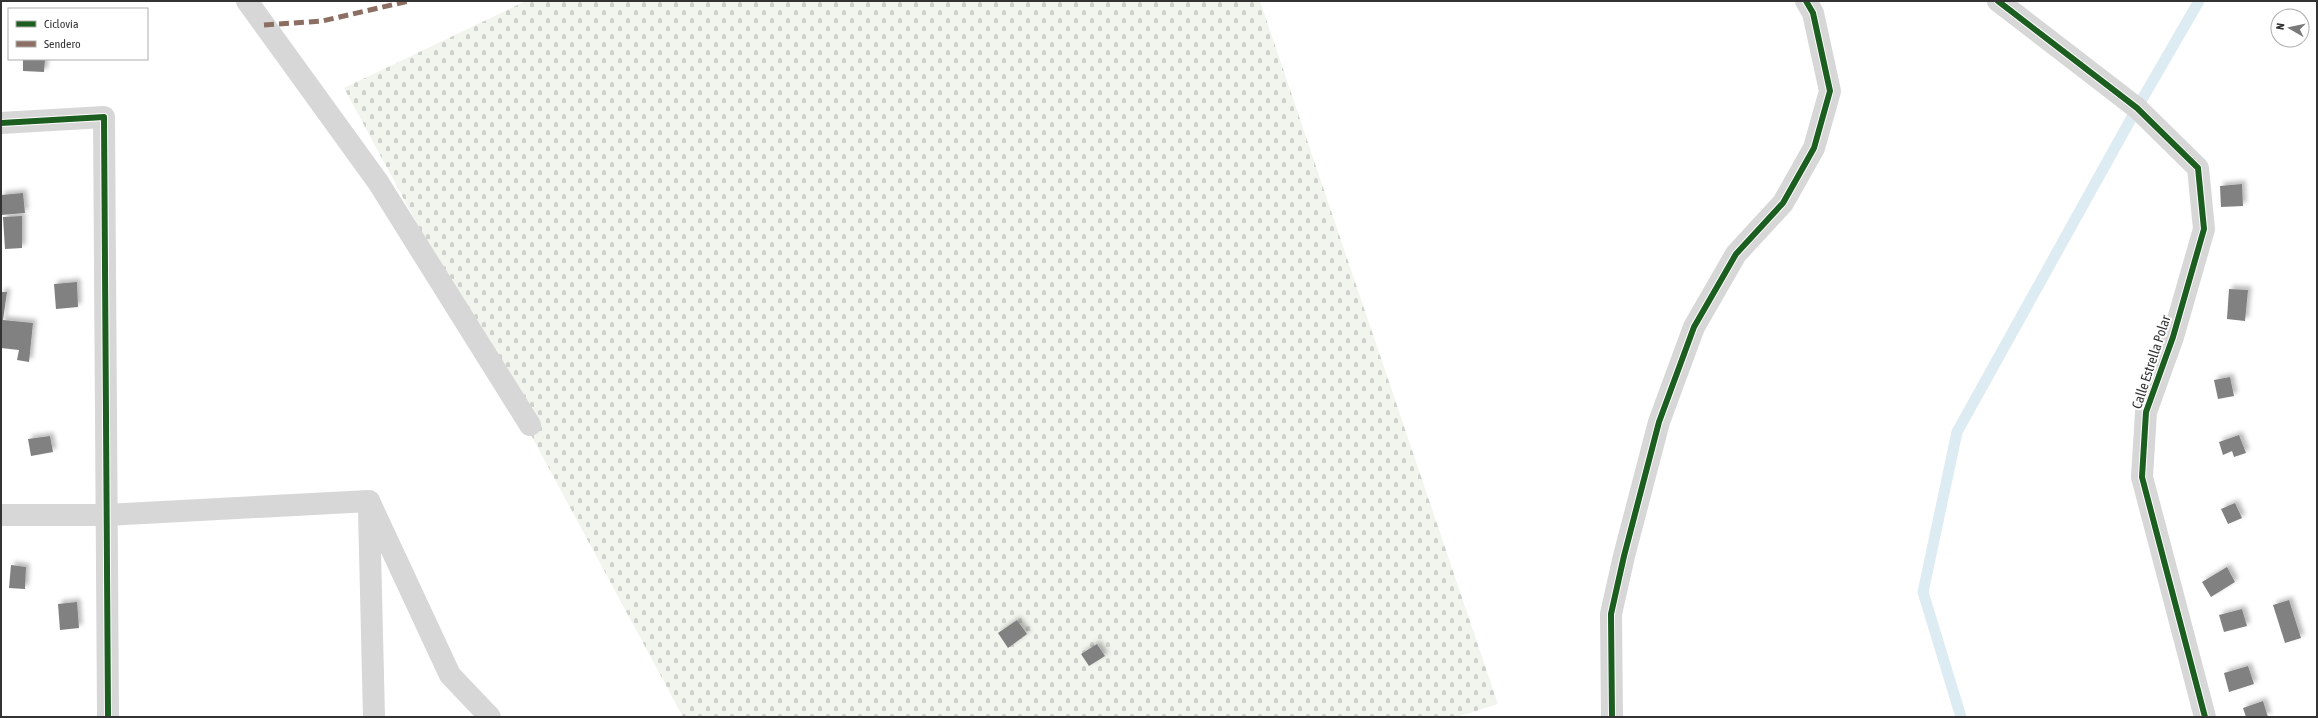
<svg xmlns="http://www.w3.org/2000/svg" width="2318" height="718" font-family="'Asap Condensed',sans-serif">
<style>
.cemetery{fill:url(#cemetery-stones)}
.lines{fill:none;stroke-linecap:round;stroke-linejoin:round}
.stream{stroke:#ddebf3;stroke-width:11}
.building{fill:#818181;filter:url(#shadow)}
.minor{stroke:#d7d7d7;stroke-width:22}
.quiet{stroke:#8d6e63;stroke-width:5;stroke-dasharray:10 5;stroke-linecap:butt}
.cycleway-casing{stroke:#fff;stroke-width:8}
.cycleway{stroke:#1b5e20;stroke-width:6}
.labels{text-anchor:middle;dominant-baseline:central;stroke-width:4;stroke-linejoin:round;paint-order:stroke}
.street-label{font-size:14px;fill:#333;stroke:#fff}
</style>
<defs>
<pattern id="cemetery-stones" width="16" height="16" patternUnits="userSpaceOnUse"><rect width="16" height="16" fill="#f1f5ed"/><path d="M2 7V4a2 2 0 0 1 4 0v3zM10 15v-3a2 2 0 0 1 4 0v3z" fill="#cfd2cc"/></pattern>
<filter id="shadow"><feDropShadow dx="3.5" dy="-3.5" stdDeviation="2" flood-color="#0004"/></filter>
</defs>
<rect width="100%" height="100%" fill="#fff"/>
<polygon class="cemetery" points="526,1 1260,1 1498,704 1457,717 683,717 344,88"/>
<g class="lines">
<polyline class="stream" points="1961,717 1923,592 1957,432 2137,108 2199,1"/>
</g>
<g class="building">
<polygon points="23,59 45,59 44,72 23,71"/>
<polygon points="2242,184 2243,206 2221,207 2220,186"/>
<polygon points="23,193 25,213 1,215 1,195"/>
<polygon points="22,216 22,248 5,249 3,217"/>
<polygon points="77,282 78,307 56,309 54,284"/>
<polygon points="2229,289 2248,290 2245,321 2227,319"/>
<polygon points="1,292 7,292 3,320 33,323 29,362 17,360 19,350 1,348"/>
<polygon points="2230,377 2234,396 2218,399 2214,380"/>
<polygon points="2239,435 2246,453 2234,457 2232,451 2223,455 2219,442"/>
<polygon points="50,436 53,452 31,456 28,439"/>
<polygon points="2235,503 2242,518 2228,524 2221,509"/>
<polygon points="11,565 26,567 25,589 9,588"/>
<polygon points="2227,567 2235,582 2211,597 2202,582"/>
<polygon points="2289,600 2301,638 2285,643 2273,605"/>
<polygon points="77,602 79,628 60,630 58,604"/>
<polygon points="2242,609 2247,626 2224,632 2219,615"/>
<polygon points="1017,620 1027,634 1008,648 998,633"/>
<polygon points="1097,644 1105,656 1089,666 1081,654"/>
<polygon points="2248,666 2254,684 2229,692 2224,673"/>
<polygon points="2263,701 2268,717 2246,717 2243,708"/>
</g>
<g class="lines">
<g class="minor">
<polyline points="247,1 378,182 530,425"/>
<polyline points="1998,1 2137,108 2198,168 2204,229 2173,337 2146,412 2142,477 2205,717"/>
<polyline points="1,123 104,117 108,717"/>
<polyline points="369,501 450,675 490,717"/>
<polyline points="369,510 374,717"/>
<polyline points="1,515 106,515 369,501"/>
<polyline points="1612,717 1611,614 1624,556 1659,422 1694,327 1736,254 1783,203 1814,148 1830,91 1813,13 1806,1"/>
</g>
<polyline class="quiet" points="264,25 322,21 409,1"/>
<defs>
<g id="cycleway">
<polyline points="1998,1 2137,108 2198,168 2204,229 2173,337 2146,412 2142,477 2205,717"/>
<polyline points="1,123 104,117 108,717"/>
<polyline points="1612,717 1611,614 1624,556 1659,422 1694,327 1736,254 1783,203 1814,148 1830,91 1813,13 1806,1"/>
</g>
</defs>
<use href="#cycleway" class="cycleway-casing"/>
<use href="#cycleway" class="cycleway"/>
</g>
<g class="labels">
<g class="street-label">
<text transform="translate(2151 362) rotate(-72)">Calle Estrella Polar</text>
</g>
</g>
<rect width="2318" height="718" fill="none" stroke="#333333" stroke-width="4"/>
<rect x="8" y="8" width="140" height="52" fill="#ffffff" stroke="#adadad"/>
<rect x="16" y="21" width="20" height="6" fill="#1b5e20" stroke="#adadad"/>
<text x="44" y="28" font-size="12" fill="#333333">Ciclovía</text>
<rect x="16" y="41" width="20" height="6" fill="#8d6e63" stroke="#adadad"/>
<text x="44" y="48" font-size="12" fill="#333333">Sendero</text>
<g transform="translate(2290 28) rotate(279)"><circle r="19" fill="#ffffff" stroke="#adadad"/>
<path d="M0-3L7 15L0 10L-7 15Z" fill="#7a7a7a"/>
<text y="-6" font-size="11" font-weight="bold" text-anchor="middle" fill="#333333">N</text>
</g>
</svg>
